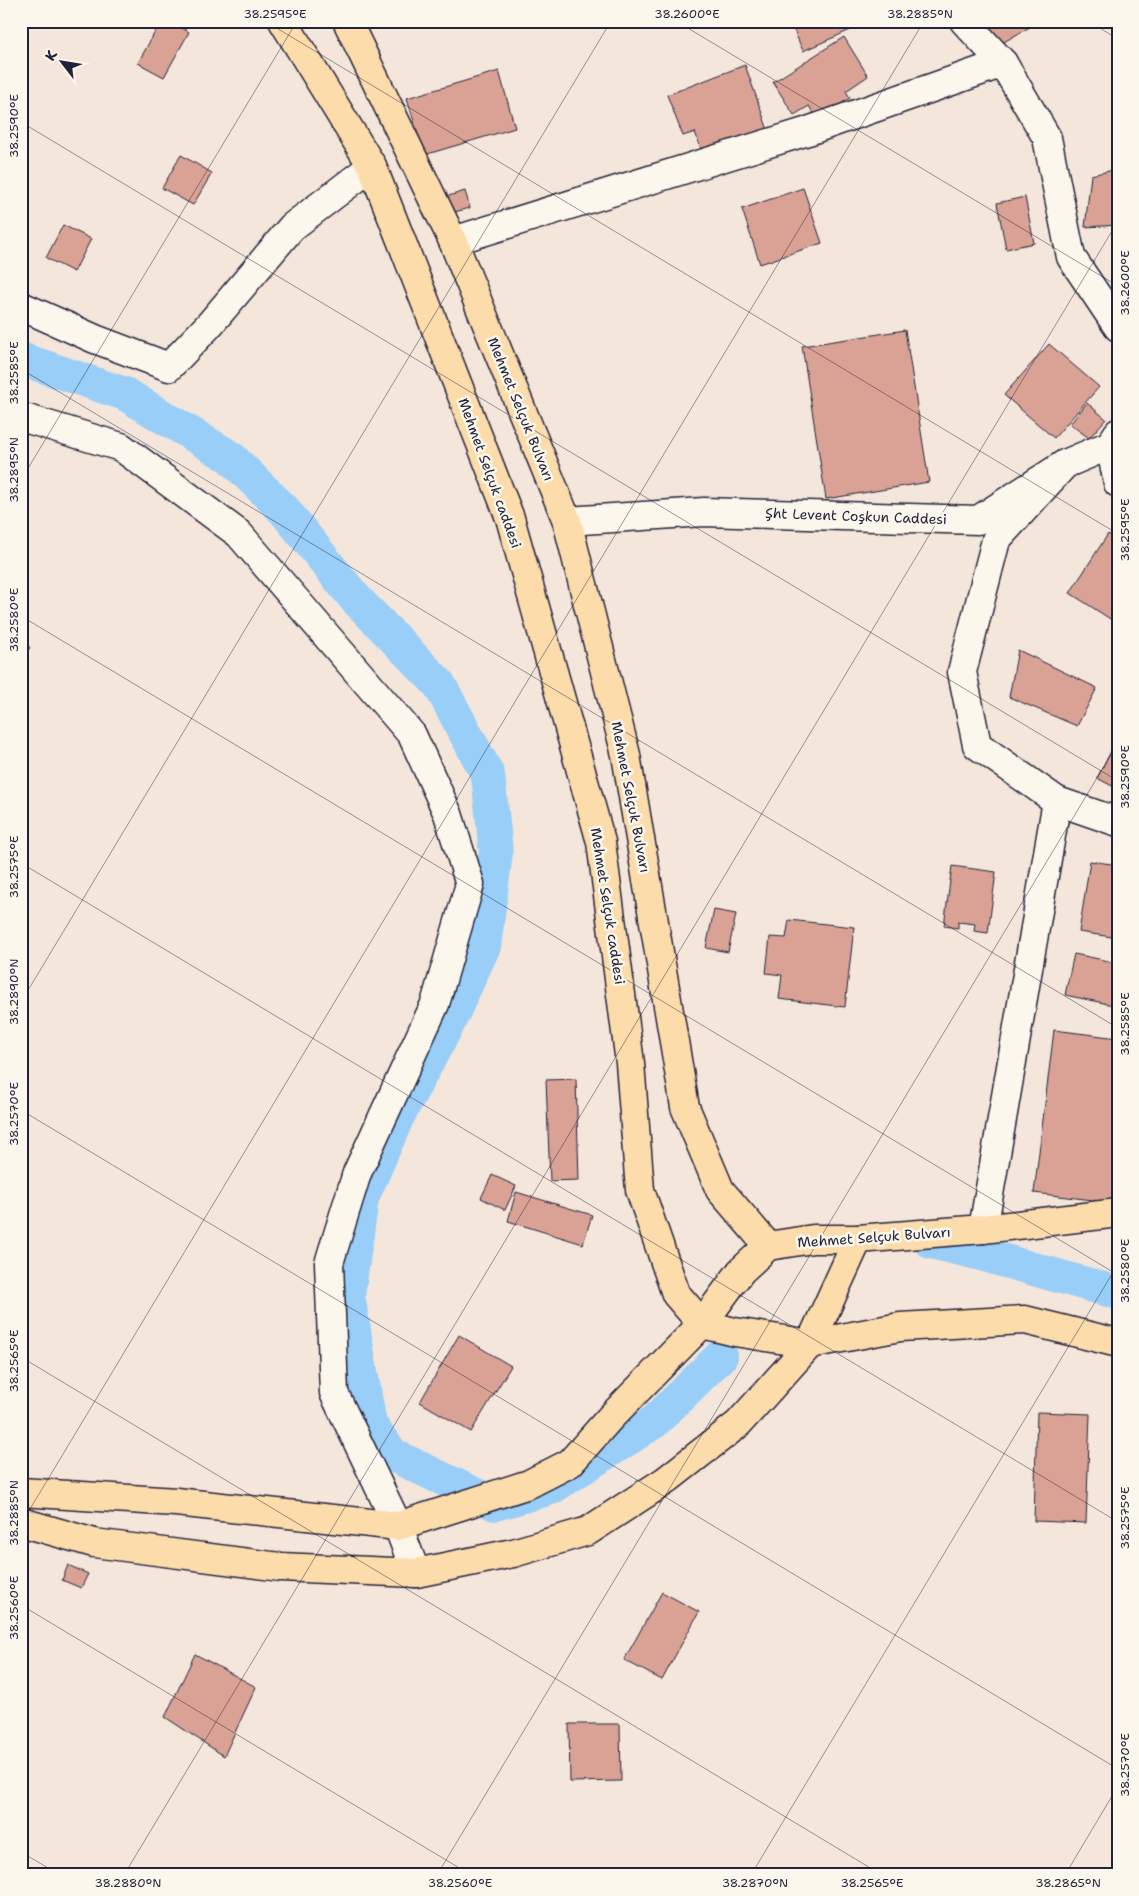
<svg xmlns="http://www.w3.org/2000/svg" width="1139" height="1896" font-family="'Shantell Sans',sans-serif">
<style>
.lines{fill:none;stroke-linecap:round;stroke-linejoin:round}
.canal{stroke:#98cef7;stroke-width:34}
.building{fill:#daa295;stroke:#22223b}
.minor-casing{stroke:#22223b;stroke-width:31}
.major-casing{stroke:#22223b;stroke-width:31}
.minor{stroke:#fbf7ec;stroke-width:28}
.major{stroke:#fddcac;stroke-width:28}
.ticks{fill:none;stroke:#22223b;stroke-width:1;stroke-opacity:0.45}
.labels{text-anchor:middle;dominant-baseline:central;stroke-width:5;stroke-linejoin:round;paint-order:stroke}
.street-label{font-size:14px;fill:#22223b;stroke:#fbf7ec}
.neatline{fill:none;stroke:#22223b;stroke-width:2}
.ticks-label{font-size:12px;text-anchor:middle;fill:#22223b}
</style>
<rect width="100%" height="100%" fill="#f4e6db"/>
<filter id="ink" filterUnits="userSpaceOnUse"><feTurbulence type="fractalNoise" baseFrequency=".02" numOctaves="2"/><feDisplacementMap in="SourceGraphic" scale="10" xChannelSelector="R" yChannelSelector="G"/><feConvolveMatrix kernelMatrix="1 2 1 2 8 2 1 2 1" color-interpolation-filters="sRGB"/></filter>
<g filter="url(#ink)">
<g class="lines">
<g class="canal">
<polyline points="21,359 125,394 230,457 284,510 354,597 439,684 488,775 496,852 484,946 448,1024 397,1118 362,1198 348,1295 370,1425 393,1455 495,1504 551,1488 654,1422 721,1356"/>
<polyline points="931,1242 977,1253 1118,1293"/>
</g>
</g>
<g class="building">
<polygon points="161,21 170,21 189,32 164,77 138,63"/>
<polygon points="790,21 862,21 864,24 803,51"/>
<polygon points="988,21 1040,21 997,46 984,23"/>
<polygon points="844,37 868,76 846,91 850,98 817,119 809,106 794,115 773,82"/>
<polygon points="745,65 769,133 704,157 695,132 683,136 667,95"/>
<polygon points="499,71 515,128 424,155 407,98"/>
<polygon points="181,155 212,173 193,205 162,188"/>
<polygon points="1118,169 1118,225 1085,227 1091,175"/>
<polygon points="803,188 822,243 760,264 742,209"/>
<polygon points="465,191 470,208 443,215 439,199"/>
<polygon points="1025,197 1034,243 1006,249 997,203"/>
<polygon points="63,225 91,239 74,272 46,258"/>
<polygon points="905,330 929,482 826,499 802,346"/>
<polygon points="1049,344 1099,387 1054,438 1004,395"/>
<polygon points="1087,403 1106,419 1089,438 1070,424"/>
<polygon points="1108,534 1118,540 1118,624 1070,593"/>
<polygon points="21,637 30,648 21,655"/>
<polygon points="1018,650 1097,688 1077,726 1009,697"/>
<polygon points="1118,738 1118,789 1097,778"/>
<polygon points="1090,861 1118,865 1118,938 1079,932"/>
<polygon points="952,866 996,872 988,933 974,931 975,924 958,922 958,928 944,926"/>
<polygon points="714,910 736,914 728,952 706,948"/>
<polygon points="789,920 854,927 845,1007 779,999 782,975 766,973 770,937 786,938"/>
<polygon points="1074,954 1118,963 1118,1006 1065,995"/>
<polygon points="1054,1030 1118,1038 1118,1203 1034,1193"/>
<polygon points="576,1079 579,1180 550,1181 546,1080"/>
<polygon points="492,1175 516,1186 505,1210 481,1198"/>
<polygon points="516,1192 592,1215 583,1244 508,1221"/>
<polygon points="459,1335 511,1366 471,1432 420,1402"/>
<polygon points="1037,1412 1090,1414 1086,1523 1034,1521"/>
<polygon points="68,1565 88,1574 81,1588 62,1580"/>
<polygon points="662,1592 699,1612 662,1680 624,1660"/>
<polygon points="195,1654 256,1687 224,1756 165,1717"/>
<polygon points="569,1724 620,1724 621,1781 570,1782"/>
</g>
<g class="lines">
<defs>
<g id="minor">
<polyline points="964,21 1003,63 1047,138 1071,257 1118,327"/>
<polyline points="453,241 808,131 1003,63"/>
<polyline points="21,306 95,339 169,367 210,324 292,227 372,166"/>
<polyline points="21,417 121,447 239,534 412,735 448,814 470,884 435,1004 357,1173 329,1263 334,1393 398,1526 416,1573"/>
<polyline points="1110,445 1118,483"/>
<polyline points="567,521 704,512 978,520 1065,464 1110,445 1118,433"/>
<polyline points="1057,801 1118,822"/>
<polyline points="983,1229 1057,801 977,745 962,672 996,540 1065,464"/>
</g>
<g id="major">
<polyline points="283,21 372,166 510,518 601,842 630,1063 640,1190 676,1294 702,1324 735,1332 810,1344 900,1327 1025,1320 1118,1343"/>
<polyline points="347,21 453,241 567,521 626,755 685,1107 720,1190 768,1246 813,1239 858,1239 983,1229 1118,1213"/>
<polyline points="21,1492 176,1502 398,1526 529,1484 570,1463 610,1418 702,1324 741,1271 768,1246"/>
<polyline points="21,1522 94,1543 280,1567 416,1573 513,1553 588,1531 665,1481 738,1424 810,1344 858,1239"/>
</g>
</defs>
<use href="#minor" class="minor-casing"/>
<use href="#major" class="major-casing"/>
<use href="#minor" class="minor"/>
<use href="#major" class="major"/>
</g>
</g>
<path class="ticks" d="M 265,21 L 1118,534M 676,21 L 1118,286M 1088,21 L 1118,39M 21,122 L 1118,781M 21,369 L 1118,1028M 21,480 L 297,21M 21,616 L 1118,1275M 21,863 L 1118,1522M 21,1002 L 611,21M 21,1110 L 1118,1769M 21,1357 L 882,1875M 21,1524 L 924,21M 21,1605 L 471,1875M 21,1852 L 60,1875M 124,1875 L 1118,221M 437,1875 L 1118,743M 751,1875 L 1118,1264M 1065,1875 L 1118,1786"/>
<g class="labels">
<g class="street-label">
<text transform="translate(521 409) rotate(68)">Mehmet Selçuk Bulvarı</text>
<text transform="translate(490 473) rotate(70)">Mehmet Selçuk caddesi</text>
<text transform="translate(856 516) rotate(2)">Şht Levent Coşkun Caddesi</text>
<text transform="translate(631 797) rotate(79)">Mehmet Selçuk Bulvarı</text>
<text transform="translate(608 906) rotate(81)">Mehmet Selçuk caddesi</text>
<text transform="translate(874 1237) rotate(-4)">Mehmet Selçuk Bulvarı</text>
</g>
</g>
<rect width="1139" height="1896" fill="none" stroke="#fbf7ec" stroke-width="55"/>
<g transform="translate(62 62) rotate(301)" stroke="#fbf7ec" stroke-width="4" paint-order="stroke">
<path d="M0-4L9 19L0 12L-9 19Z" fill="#22223b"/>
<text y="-8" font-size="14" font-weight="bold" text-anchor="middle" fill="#22223b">K</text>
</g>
<rect x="28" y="28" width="1084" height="1840" class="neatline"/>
<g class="ticks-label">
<text x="275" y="18">38.2595°E</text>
<text x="687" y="18">38.2600°E</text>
<text x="920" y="18">38.2885°N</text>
<text transform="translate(14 126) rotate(-90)" y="4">38.2590°E</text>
<text transform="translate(1125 283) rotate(-90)" y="4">38.2600°E</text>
<text transform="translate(14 373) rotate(-90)" y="4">38.2585°E</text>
<text transform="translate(14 470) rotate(-90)" y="4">38.2895°N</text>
<text transform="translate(1125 530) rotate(-90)" y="4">38.2595°E</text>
<text transform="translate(14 620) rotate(-90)" y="4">38.2580°E</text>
<text transform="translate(1125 777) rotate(-90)" y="4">38.2590°E</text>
<text transform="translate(14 867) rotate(-90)" y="4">38.2575°E</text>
<text transform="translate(14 992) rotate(-90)" y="4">38.2890°N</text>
<text transform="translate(1125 1024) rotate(-90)" y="4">38.2585°E</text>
<text transform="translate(14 1114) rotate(-90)" y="4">38.2570°E</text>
<text transform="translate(1125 1271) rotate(-90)" y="4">38.2580°E</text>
<text transform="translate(14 1361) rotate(-90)" y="4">38.2565°E</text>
<text transform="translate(14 1513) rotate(-90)" y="4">38.2885°N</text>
<text transform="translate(1125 1518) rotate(-90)" y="4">38.2575°E</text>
<text transform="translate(14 1608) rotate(-90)" y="4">38.2560°E</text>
<text transform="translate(1125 1765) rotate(-90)" y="4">38.2570°E</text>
<text x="128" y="1887">38.2880°N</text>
<text x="460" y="1887">38.2560°E</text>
<text x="755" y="1887">38.2870°N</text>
<text x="872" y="1887">38.2565°E</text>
<text x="1068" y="1887">38.2865°N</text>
</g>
</svg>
